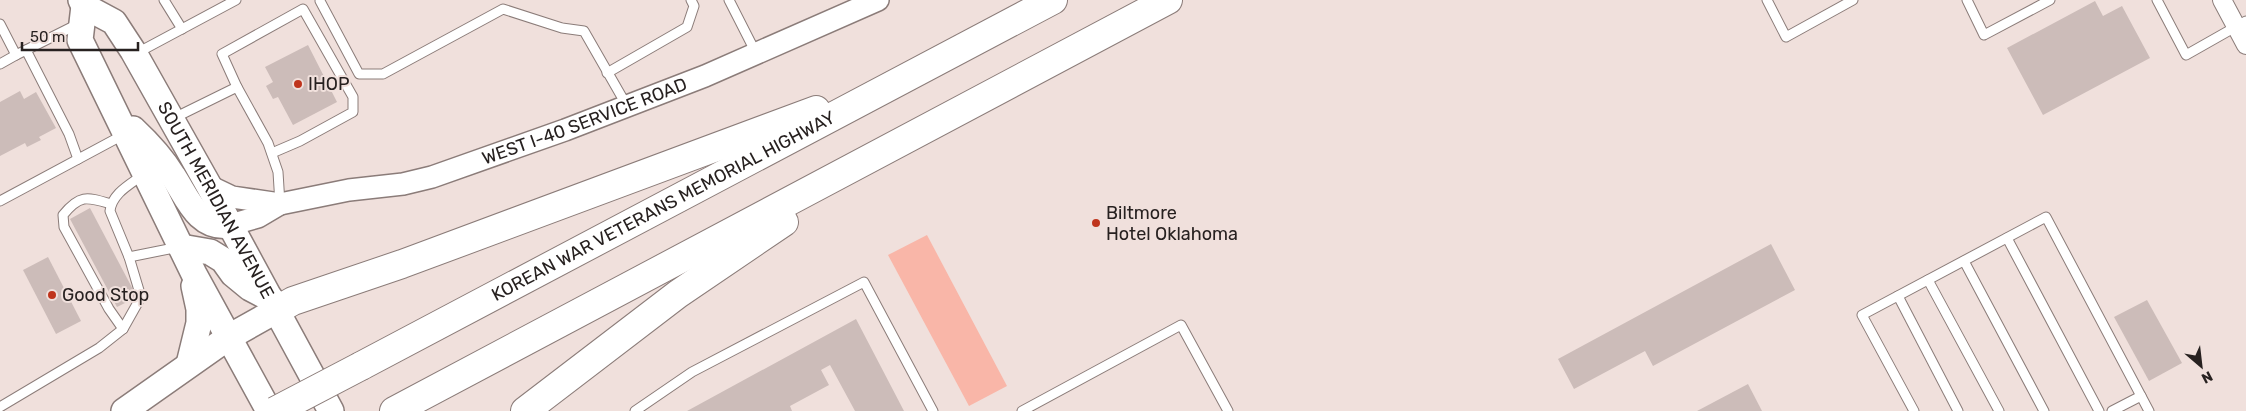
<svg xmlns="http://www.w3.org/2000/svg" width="2246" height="411" font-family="Rubik,sans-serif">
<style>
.green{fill:#f9b6a8}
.building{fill:#ccbcb9}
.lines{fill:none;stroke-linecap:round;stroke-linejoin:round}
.service-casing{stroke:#8b7c79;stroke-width:11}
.minor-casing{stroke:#8b7c79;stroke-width:20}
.tertiary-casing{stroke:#8b7c79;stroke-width:24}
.secondary-casing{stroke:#8b7c79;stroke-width:28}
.motorway-casing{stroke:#8b7c79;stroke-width:30}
.service{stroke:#fff;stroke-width:9}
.minor{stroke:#fff;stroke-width:18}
.tertiary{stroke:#fff;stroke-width:21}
.secondary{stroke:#fff;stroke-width:25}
.motorway{stroke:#fff;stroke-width:28}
.motorway-bridge-casing{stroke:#8b7c79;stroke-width:30;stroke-linecap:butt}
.motorway-bridge{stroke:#fff;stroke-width:28}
.poi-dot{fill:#bf341c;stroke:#f0e0dc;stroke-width:2}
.labels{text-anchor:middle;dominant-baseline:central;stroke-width:4;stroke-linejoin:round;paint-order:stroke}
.poi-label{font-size:18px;fill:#272120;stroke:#f0e0dc;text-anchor:start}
.street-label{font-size:18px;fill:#272120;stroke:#f0e0dc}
</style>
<rect width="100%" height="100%" fill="#f0e0dc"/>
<polygon class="green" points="927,235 1007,386 969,406 888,255"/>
<g class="building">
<polygon points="2095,1 2103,16 2122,6 2150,58 2043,115 2007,48"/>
<polygon points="308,45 337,102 293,125 278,97 273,99 266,86 273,82 265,67"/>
<polygon points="20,91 24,99 36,92 56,128 39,137 41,140 27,147 25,143 0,156 0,102"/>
<polygon points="90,208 137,297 117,307 70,219"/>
<polygon points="1771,244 1795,290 1653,366 1645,351 1574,389 1558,359"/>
<polygon points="48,257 81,321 56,334 23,270"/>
<polygon points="2147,300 2182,363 2149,381 2114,317"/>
<polygon points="856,319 904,411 855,411 830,365 821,370 829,385 790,406 792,411 687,411"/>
<polygon points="1748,384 1762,411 1697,411"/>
</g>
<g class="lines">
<defs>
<g id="service">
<polyline points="164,0 182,29"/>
<polyline points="729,0 756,53"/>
<polyline points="1767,0 1786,37 1853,0"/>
<polyline points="1967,0 1984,35 2050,0"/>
<polyline points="2157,0 2186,55 2246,21"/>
<polyline points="320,1 359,74 383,74 503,9 562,28 584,31 627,106"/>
<polyline points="0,24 16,55 78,24"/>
<polyline points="26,50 69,134 78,159"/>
<polyline points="137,53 236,0"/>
<polyline points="0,64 16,55"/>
<polyline points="607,73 687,27 694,6 691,0"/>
<polyline points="237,87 222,54 303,9 353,97 353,112 300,141 272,153"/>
<polyline points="174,118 237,87 268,143 278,172 280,204"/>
<polyline points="0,201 123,135"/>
<path d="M 111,204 C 87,197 80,194 63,215 L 64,227 L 109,309 L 123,329"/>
<polyline points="2007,238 2099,411"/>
<polyline points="129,257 179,247"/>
<polyline points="1964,261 2044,411"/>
<polyline points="1928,280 1999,411"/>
<polyline points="1898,296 1958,411"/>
<path d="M 0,407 L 99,348 L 123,329 L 141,297 L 129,257 L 110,211 C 112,193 131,184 144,174"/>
<polyline points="635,411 692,372 864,282 933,411"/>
<polyline points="1022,411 1181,325 1228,411"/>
<polyline points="1914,411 1862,315 2046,217 2149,411"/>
<polyline points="2112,411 2141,396"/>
</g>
<polyline id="minor" points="2222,0 2246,45"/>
<g id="tertiary">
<path id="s1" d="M 209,186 L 232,197 L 280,204 L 349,190 L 403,184 L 432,177 L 565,130 L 705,76 L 878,0"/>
<polyline points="230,225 258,217 280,204"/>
</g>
<g id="secondary">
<path id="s2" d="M 81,0 L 84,6 L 114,22 L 133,51 L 209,186 L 331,411"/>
<polyline points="84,6 80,40 194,274 269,411"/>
<path d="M 133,129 C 148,143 162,158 173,176 C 187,197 198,230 230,225"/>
<polyline points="181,247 210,252 223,260 233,274 250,288 271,299"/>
<polyline points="189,364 199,323 199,309 194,286"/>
<polyline points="124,411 229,337 277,310"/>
</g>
<g id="motorway">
<polyline points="277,310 293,301 402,264 816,110"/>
<path id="s3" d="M 361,366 L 1053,0"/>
<polyline points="394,411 1168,0"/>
<polyline points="525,411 678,294 784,222"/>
</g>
</defs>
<use href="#service" class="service-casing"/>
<use href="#minor" class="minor-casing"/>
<use href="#tertiary" class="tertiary-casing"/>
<use href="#secondary" class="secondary-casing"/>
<use href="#motorway" class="motorway-casing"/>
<use href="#service" class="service"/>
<use href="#minor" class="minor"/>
<use href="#tertiary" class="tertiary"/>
<use href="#secondary" class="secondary"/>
<use href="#motorway" class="motorway"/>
<defs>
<polyline id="motorway-bridge" points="275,411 361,366"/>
</defs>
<use href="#motorway-bridge" class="motorway-bridge-casing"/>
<use href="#motorway-bridge" class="motorway-bridge"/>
</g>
<g class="poi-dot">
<circle cx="298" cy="84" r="5"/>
<circle cx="1096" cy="223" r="5"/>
<circle cx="52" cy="295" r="5"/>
</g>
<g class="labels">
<g class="poi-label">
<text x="308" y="84">IHOP</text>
<text x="1106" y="213">Biltmore<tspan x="1106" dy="21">Hotel Oklahoma</tspan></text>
<text x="62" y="295">Good Stop</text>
</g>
<g class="street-label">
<text stroke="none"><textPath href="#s1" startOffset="391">WEST I-40 SERVICE ROAD</textPath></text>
<text stroke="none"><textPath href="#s2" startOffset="246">SOUTH MERIDIAN AVENUE</textPath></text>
<text stroke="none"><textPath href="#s3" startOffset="342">KOREAN WAR VETERANS MEMORIAL HIGHWAY</textPath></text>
</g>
</g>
<g transform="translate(2201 366) rotate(152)" stroke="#f0e0dc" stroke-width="4" paint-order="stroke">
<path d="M0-4L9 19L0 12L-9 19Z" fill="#272120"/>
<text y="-8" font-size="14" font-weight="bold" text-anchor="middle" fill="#272120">N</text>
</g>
<path d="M22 42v8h116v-8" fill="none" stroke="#272120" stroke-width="2.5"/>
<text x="30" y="42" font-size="15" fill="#272120" stroke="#f0e0dc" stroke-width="4" paint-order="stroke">50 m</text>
</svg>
